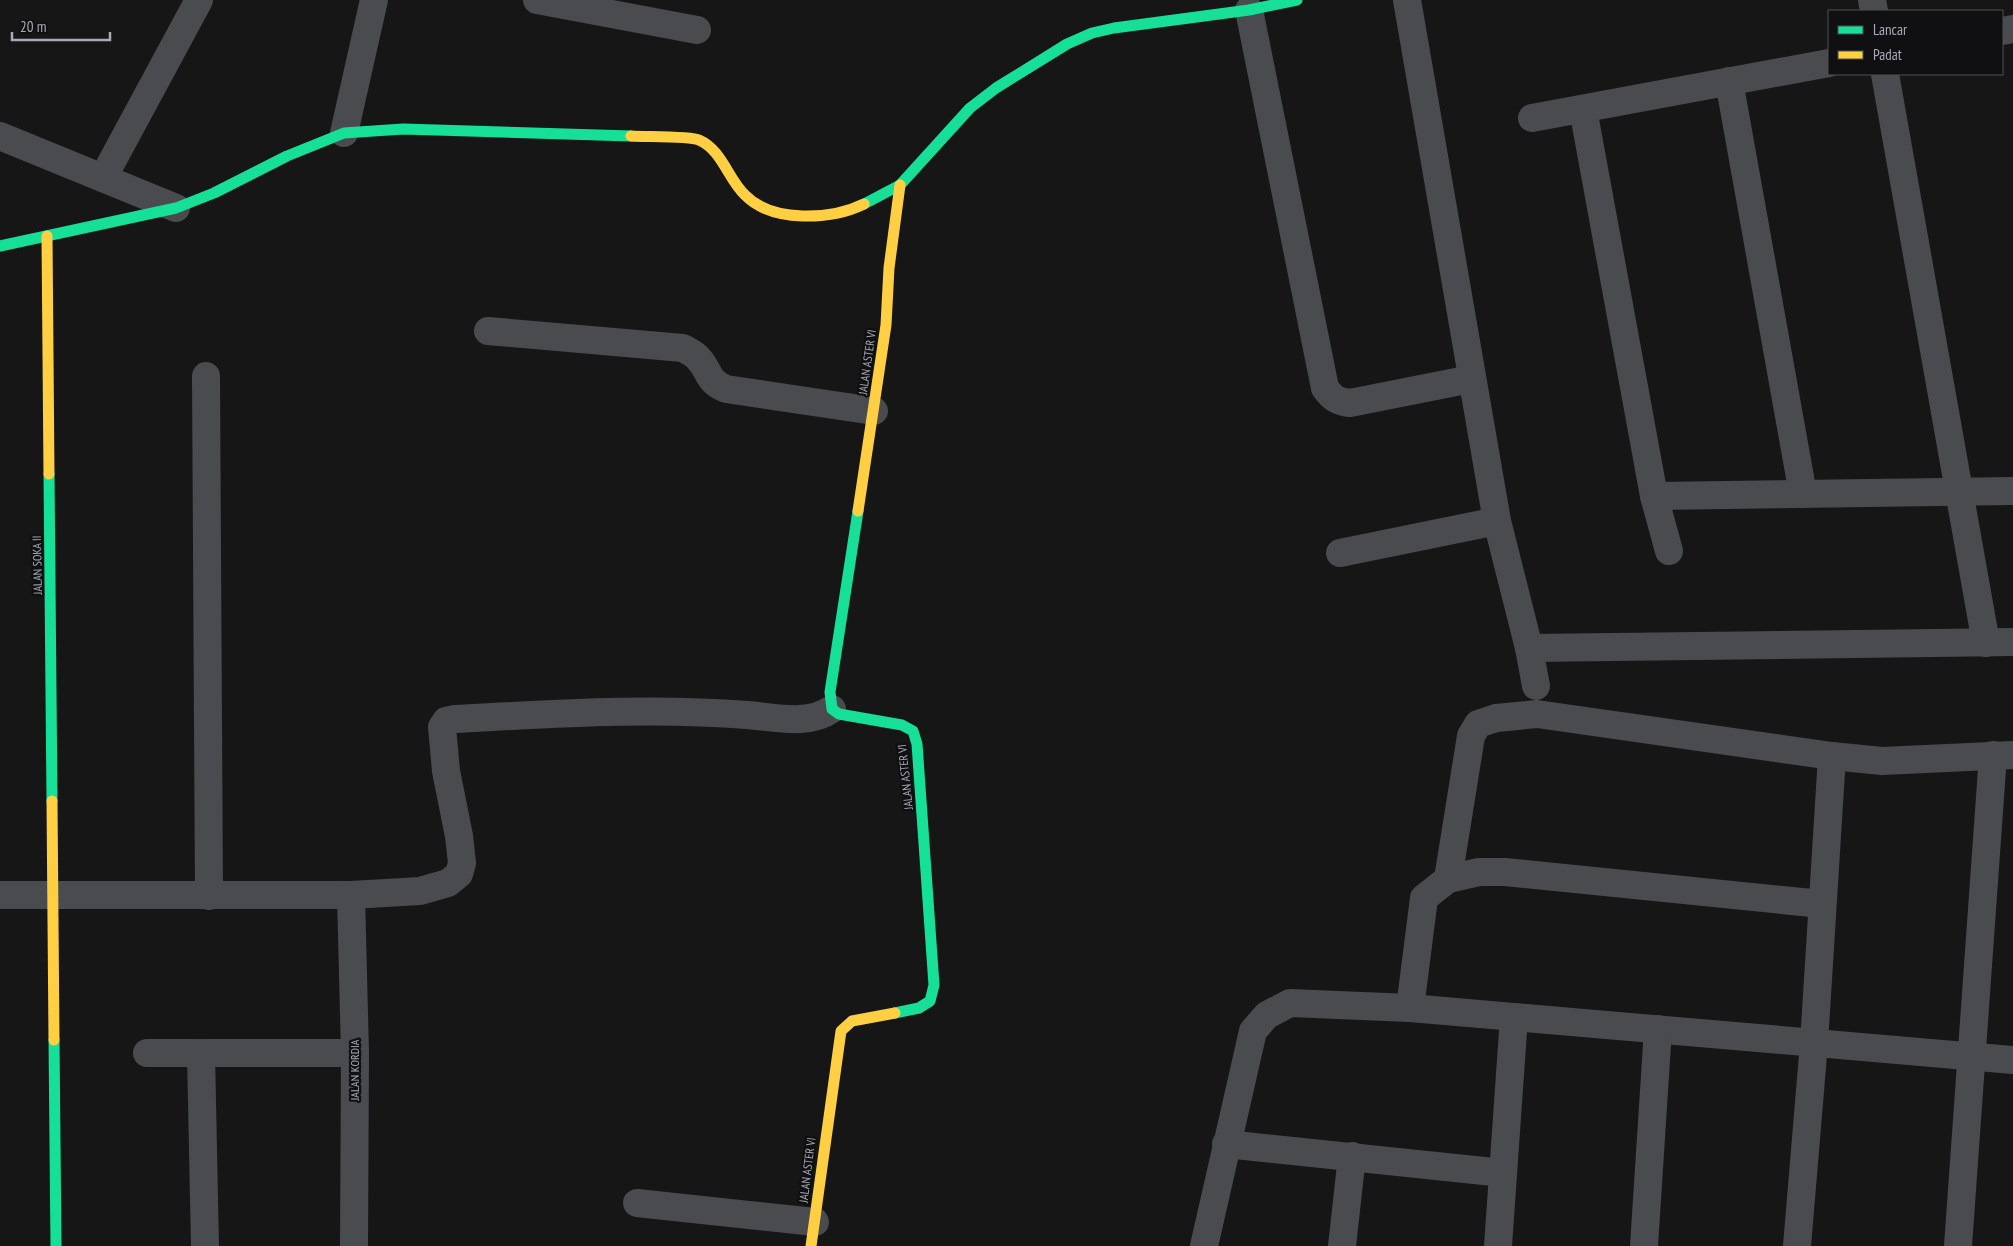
<svg xmlns="http://www.w3.org/2000/svg" width="2013" height="1246" font-family="'PT Sans Narrow',sans-serif">
<style>
.lines{fill:none;stroke-linecap:round;stroke-linejoin:round}
.street{stroke:#4a4b4f;stroke-width:28}
.fast{stroke:#16e098;stroke-width:11}
.slow{stroke:#ffcf43;stroke-width:11}
.labels{text-anchor:middle;dominant-baseline:central;stroke-width:4.5;stroke-linejoin:round;paint-order:stroke}
.street-label{font-size:12px;fill:#a7abb7;stroke:#101012}
</style>
<rect width="100%" height="100%" fill="#161616"/>
<g class="lines">
<g class="street">
<polyline points="537,0 697,30"/>
<polyline points="1407,0 1497,521 1529,648 1536,686"/>
<polyline points="1872,0 1874,11"/>
<path d="M 1249,10 L 1325,388 C 1332,398 1338,402 1350,403 L 1471,379"/>
<polyline points="2002,31 2013,29"/>
<polyline points="1885,74 1986,643"/>
<polyline points="1729,81 1803,494"/>
<polyline points="1583,109 1654,496 1669,551"/>
<polyline points="1532,118 1829,63"/>
<polyline points="344,133 374,0"/>
<polyline points="0,136 176,208"/>
<polyline points="103,178 199,0"/>
<path d="M 488,331 L 683,348 C 688,351 693,353 697,357 C 711,371 705,380 726,389 L 874,411"/>
<polyline points="206,376 209,896"/>
<polyline points="1654,496 2013,491"/>
<polyline points="1340,553 1497,521"/>
<polyline points="1529,648 2013,642"/>
<polyline points="1448,879 1471,736 1478,724 1496,718 1537,714 1832,756 1882,761 2013,755"/>
<path d="M 0,895 L 351,895 L 420,891 L 448,883 L 459,874 L 462,863 L 459,836 L 446,771 L 442,727 L 446,721 L 455,719 C 552,714 650,707 747,715 C 775,717 808,726 832,709"/>
<polyline points="351,895 355,1053 354,1246"/>
<polyline points="1410,1008 1424,898 1448,879 1479,872 1505,872 1822,904"/>
<polyline points="147,1053 355,1053"/>
<polyline points="201,1053 205,1246"/>
<polyline points="1226,1144 1503,1173"/>
<polyline points="637,1203 815,1222"/>
<polyline points="1204,1246 1253,1031 1267,1015 1290,1003 1410,1008 2013,1060"/>
<polyline points="1342,1246 1352,1156"/>
<polyline points="1498,1246 1514,1017"/>
<polyline points="1644,1246 1658,1029"/>
<polyline points="1797,1246 1814,1043 1832,756"/>
<polyline points="1958,1246 1993,755"/>
</g>
<g class="fast">
<polyline points="864,204 900,185 970,108 996,88 1067,44 1092,33 1114,28 1249,10 1297,0"/>
<polyline points="0,246 176,208 214,193 287,156 344,133 403,129 631,136"/>
<polyline points="49,474 52,801"/>
<polyline points="858,511 830,692 832,709 839,714 902,725 913,731 917,744 934,985 930,1001 919,1008 895,1013"/>
<polyline points="54,1040 56,1246"/>
</g>
<g class="slow">
<path d="M 631,136 C 644,137 690,136 699,140 C 722,150 728,179 745,195 C 772,223 831,220 864,204"/>
<polyline points="47,236 49,474"/>
<polyline points="858,511 886,325 889,268 900,185"/>
<polyline points="52,801 54,1040"/>
<polyline points="811,1246 841,1031 852,1021 895,1013"/>
</g>
</g>
<g class="labels">
<g class="street-label">
<text transform="translate(867 362) rotate(-82)">JALAN ASTER VI</text>
<text transform="translate(37 565) rotate(-91)">JALAN SOKA II</text>
<text transform="translate(905 777) rotate(-96)">JALAN ASTER VI</text>
<text transform="translate(354 1070) rotate(-90)">JALAN KORDIA</text>
<text transform="translate(807 1170) rotate(-83)">JALAN ASTER VI</text>
</g>
</g>
<rect x="1828" y="10" width="175" height="65" fill="#101012" stroke="#4c4e54"/>
<rect x="1838" y="26" width="25" height="8" fill="#16e098" stroke="#4c4e54"/>
<text x="1873" y="35" font-size="15" fill="#a7abb7">Lancar</text>
<rect x="1838" y="51" width="25" height="8" fill="#ffcf43" stroke="#4c4e54"/>
<text x="1873" y="60" font-size="15" fill="#a7abb7">Padat</text>
<path d="M12 32v8h98v-8" fill="none" stroke="#a7abb7" stroke-width="2.5"/>
<text x="20" y="32" font-size="15" fill="#a7abb7" stroke="#101012" stroke-width="4" paint-order="stroke">20 m</text>
</svg>
